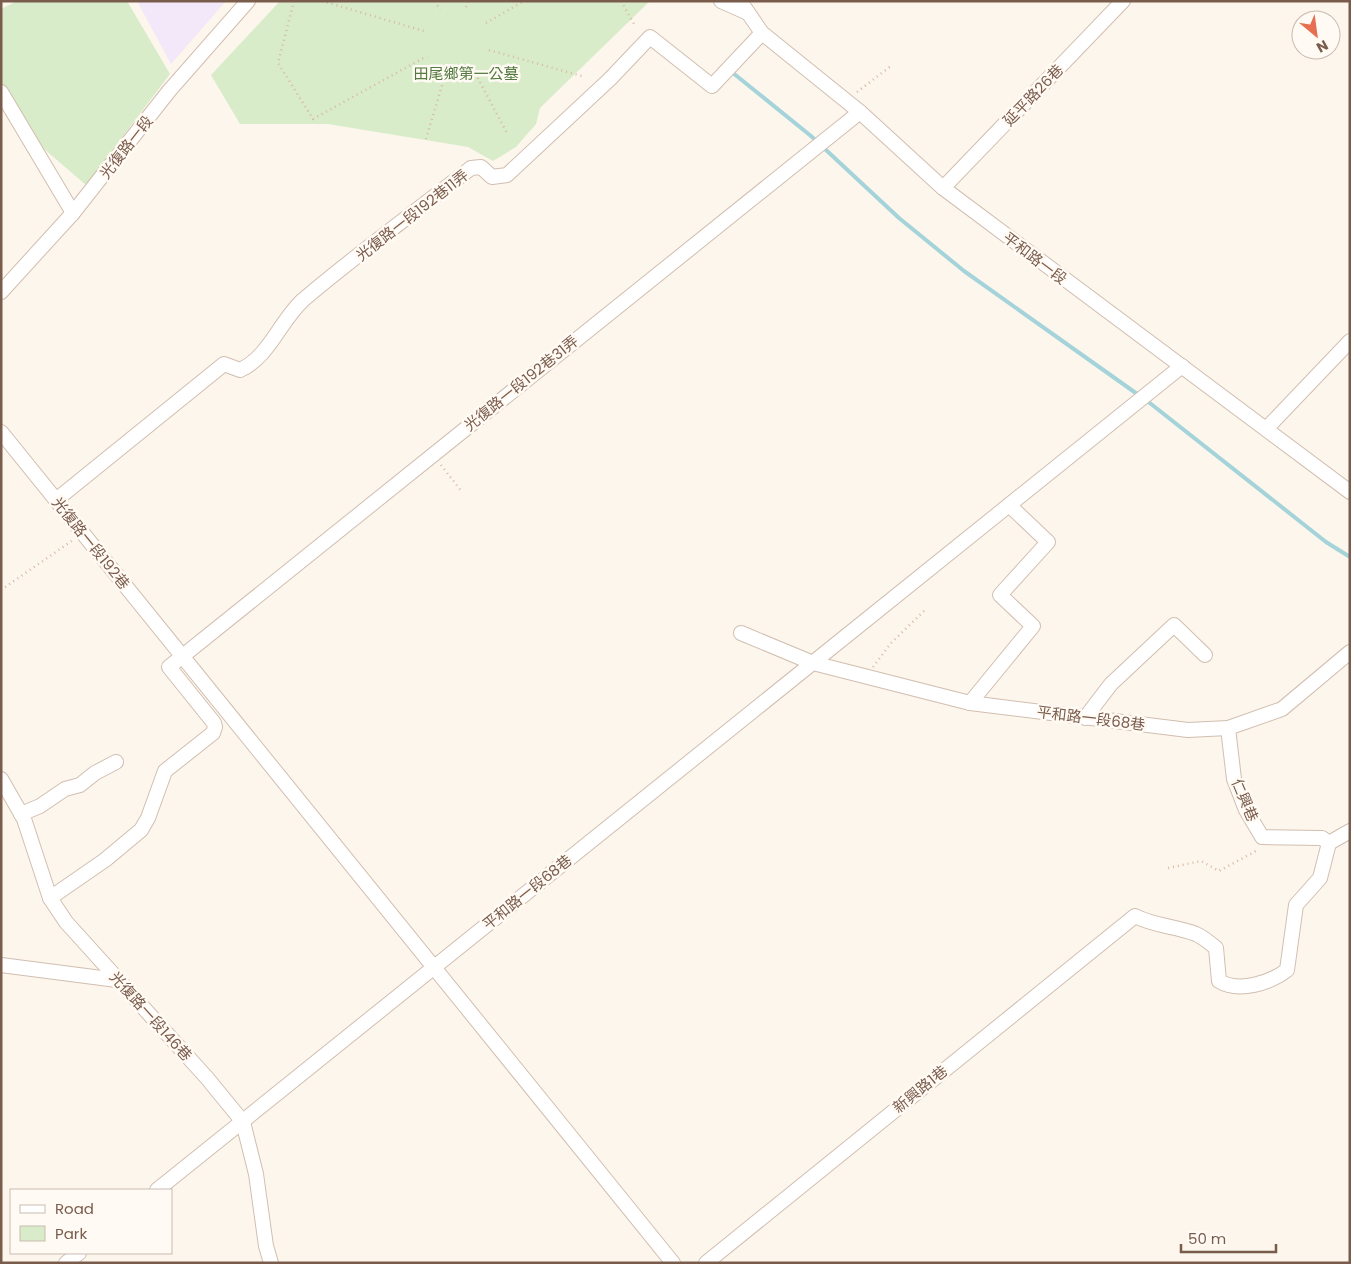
<svg xmlns="http://www.w3.org/2000/svg" width="1351" height="1264" font-family="Poppins,'Noto Sans TC',sans-serif">
<style>
.education{fill:#f3e8fa}
.green{fill:#d8ecc9}
.lines{fill:none;stroke-linecap:round;stroke-linejoin:round}
.stream{stroke:#a5d3da;stroke-width:4}
.minor-casing{stroke:#d1beb0;stroke-width:16}
.path{stroke:#d9b8a5;stroke-width:2.5;stroke-dasharray:1 4;stroke-linecap:butt}
.minor{stroke:#fff;stroke-width:14}
.labels{text-anchor:middle;dominant-baseline:central;stroke-width:5;stroke-linejoin:round;paint-order:stroke}
.park-label{font-size:15px;fill:#537a41;stroke:#fffaf3}
.street-label{font-size:15px;fill:#7a5c4d;stroke:#fffaf3}
</style>
<rect width="100%" height="100%" fill="#fdf6ec"/>
<polygon class="education" points="137,1 226,1 171,64"/>
<g class="green">
<polygon points="17,1 127,1 170,74 86,185 36,142 1,84 1,9"/>
<polygon points="280,1 650,1 540,108 536,124 516,147 493,161 468,147 328,124 240,124 211,75"/>
</g>
<g class="lines">
<g class="stream">
<polyline points="733,73 811,136 899,218 964,271 1140,396"/>
<polyline points="1146,400 1326,542 1350,557"/>
</g>
<defs>
<g id="minor">
<polyline points="721,1 748,13"/>
<polyline points="740,1 762,33 860,112 943,188 1350,492"/>
<polyline points="1,92 73,213"/>
<polyline points="943,188 1123,1"/>
<polyline points="1,292 73,213 169,91 248,1"/>
<polyline points="1266,429 1350,341"/>
<polyline points="1,432 673,1263"/>
<path d="M 56,500 L 224,364 L 240,370 C 269,357 280,321 303,300 C 357,254 415,212 471,168 L 481,167 L 492,177 L 507,175 L 610,79 L 650,37 L 712,86 L 762,33"/>
<polyline points="741,633 813,663 970,703 1188,730 1228,728 1282,709 1350,652"/>
<polyline points="970,703 1033,626 1000,595 1048,542 1009,505"/>
<polyline points="1085,718 1111,684 1174,625 1205,655"/>
<polyline points="1228,728 1234,779 1246,810 1262,837 1322,838 1329,843 1350,831"/>
<polyline points="1,779 24,819 50,898 66,922 207,1078 243,1122 256,1174 266,1246 271,1263"/>
<polyline points="21,814 40,806 65,789 80,785 95,773 116,762"/>
<polyline points="50,898 105,860 141,830 148,818 165,771 213,733 215,727 214,723 169,667 860,112"/>
<polyline points="1,965 117,980"/>
<polyline points="157,1190 1182,366"/>
<polyline points="66,1263 79,1253"/>
<path d="M 706,1263 L 1135,916 C 1154,926 1175,926 1196,934 C 1203,937 1210,943 1216,948 L 1219,981 C 1239,993 1270,983 1287,970 L 1296,905 L 1320,878 L 1329,843"/>
</g>
</defs>
<use href="#minor" class="minor-casing"/>
<g class="path">
<polyline points="294,1 278,63 313,119 427,56"/>
<polyline points="322,1 424,31"/>
<polyline points="435,1 440,10"/>
<polyline points="621,1 634,24"/>
<polyline points="466,7 468,1"/>
<polyline points="486,23 524,1"/>
<polyline points="489,50 585,77"/>
<polyline points="473,69 508,135"/>
<polyline points="857,92 891,66"/>
<polyline points="426,139 446,72"/>
<polyline points="441,465 462,492"/>
<polyline points="1,590 73,540"/>
<polyline points="873,667 891,643 926,609"/>
<polyline points="1168,868 1201,861 1219,871 1256,851 1257,848"/>
</g>
<use href="#minor" class="minor"/>
</g>
<g class="labels">
<g class="park-label">
<text x="466" y="73">田尾鄉第一公墓</text>
</g>
<g class="street-label">
<text transform="translate(1033 95) rotate(-46)">延平路26巷</text>
<text transform="translate(126 147) rotate(-52)">光復路一段</text>
<text transform="translate(412 215) rotate(-38)">光復路一段192巷11弄</text>
<text transform="translate(1035 258) rotate(37)">平和路一段</text>
<text transform="translate(521 383) rotate(-39)">光復路一段192巷31弄</text>
<text transform="translate(91 543) rotate(51)">光復路一段192巷</text>
<text transform="translate(1091 718) rotate(7)">平和路一段68巷</text>
<text transform="translate(1245 800) rotate(67)">仁興巷</text>
<text transform="translate(527 892) rotate(-39)">平和路一段68巷</text>
<text transform="translate(151 1016) rotate(48)">光復路一段146巷</text>
<text transform="translate(920 1089) rotate(-39)">新興路1巷</text>
</g>
</g>
<rect width="1351" height="1264" fill="none" stroke="#7a5c4d" stroke-width="5"/>
<rect x="10" y="1189" width="162" height="65" fill="#fffaf3" stroke="#cabbb1"/>
<rect x="20" y="1205" width="25" height="8" fill="#ffffff" stroke="#cabbb1"/>
<text x="55" y="1214" font-size="15" fill="#7a5c4d">Road</text>
<rect x="20" y="1226" width="25" height="15" fill="#d8ecc9" stroke="#cabbb1"/>
<text x="55" y="1239" font-size="15" fill="#7a5c4d">Park</text>
<g transform="translate(1316 35) rotate(151)"><circle r="24" fill="#fffaf3" stroke="#cabbb1"/>
<path d="M0-4L9 19L0 12L-9 19Z" fill="#e76f51"/>
<text y="-8" font-size="14" font-weight="bold" text-anchor="middle" fill="#7a5c4d">N</text>
</g>
<path d="M1181 1244v8h95v-8" fill="none" stroke="#7a5c4d" stroke-width="2.5"/>
<text x="1188" y="1244" font-size="15" fill="#7a5c4d" stroke="#fffaf3" stroke-width="4" paint-order="stroke">50 m</text>
</svg>
